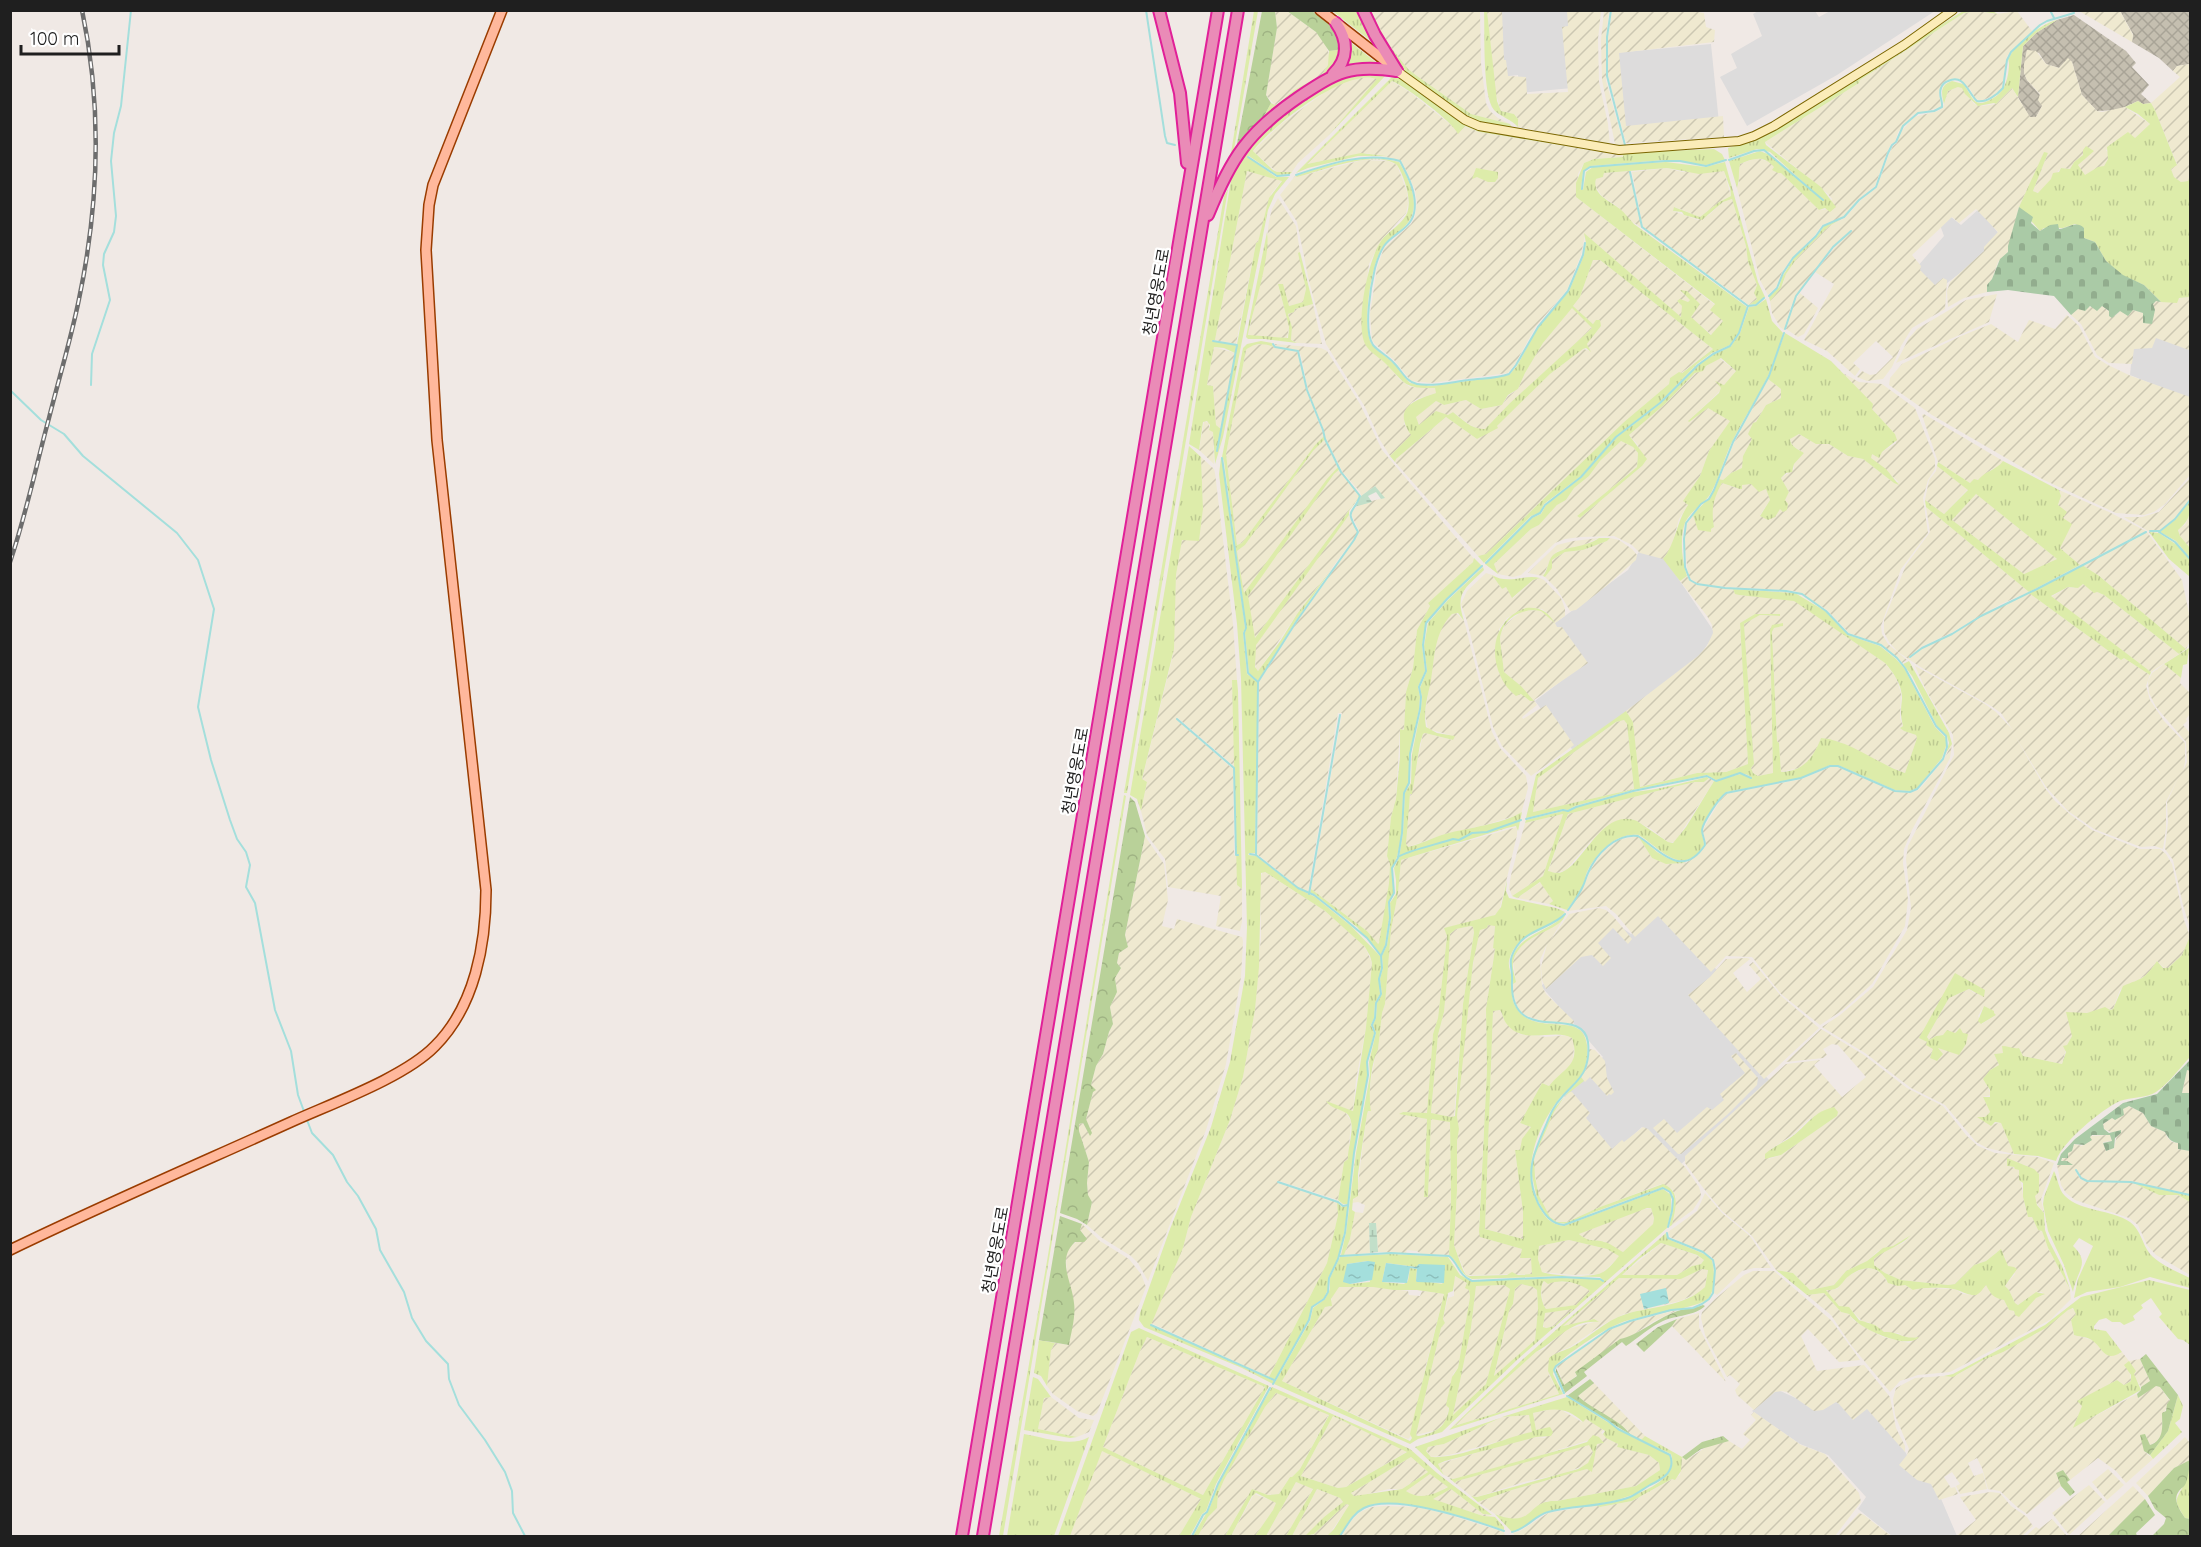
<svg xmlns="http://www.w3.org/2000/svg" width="2201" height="1547" font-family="Quicksand,'Noto Sans KR',sans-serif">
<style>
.residential{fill:#dddcdc}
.construction{fill:url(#construction-cross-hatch)}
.farmland{fill:url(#farmland-furrows);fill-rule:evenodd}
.grass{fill:url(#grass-tufts);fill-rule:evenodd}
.forest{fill:url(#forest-crowns)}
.wetland{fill:url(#wetland-marsh)}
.cemetery{fill:url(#cemetery-stones)}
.water{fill:url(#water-ripples)}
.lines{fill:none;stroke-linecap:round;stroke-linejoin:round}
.stream{stroke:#a4dfdc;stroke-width:2}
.secondary-casing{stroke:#7b6601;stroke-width:10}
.primary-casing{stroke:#9a3c00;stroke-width:12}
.highway-casing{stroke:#e12098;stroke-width:14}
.secondary{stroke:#fbecb8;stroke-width:8}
.primary{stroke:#ffb89c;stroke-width:9}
.highway{stroke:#ea8bb7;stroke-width:10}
.rail-casing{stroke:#6d6d6d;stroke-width:4.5}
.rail{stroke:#fff;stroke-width:2;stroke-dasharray:7;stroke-linecap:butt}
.labels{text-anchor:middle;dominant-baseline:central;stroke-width:4.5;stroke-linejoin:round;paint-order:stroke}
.street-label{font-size:16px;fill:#1f1f1f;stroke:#fff}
</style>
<defs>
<pattern id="construction-cross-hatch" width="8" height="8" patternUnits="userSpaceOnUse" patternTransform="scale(1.5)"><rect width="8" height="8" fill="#c5bfb0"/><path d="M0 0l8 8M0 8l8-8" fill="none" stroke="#a9a497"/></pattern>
<pattern id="farmland-furrows" width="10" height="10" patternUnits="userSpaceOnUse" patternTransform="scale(1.5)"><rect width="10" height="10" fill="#efe9d0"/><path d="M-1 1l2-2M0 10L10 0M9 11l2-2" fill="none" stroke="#ccc7b2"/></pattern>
<pattern id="grass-tufts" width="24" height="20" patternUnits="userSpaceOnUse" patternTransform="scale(1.5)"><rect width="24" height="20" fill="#ddecaa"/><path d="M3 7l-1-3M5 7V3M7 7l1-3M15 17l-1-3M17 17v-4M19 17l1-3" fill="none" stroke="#bdca92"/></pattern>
<pattern id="forest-crowns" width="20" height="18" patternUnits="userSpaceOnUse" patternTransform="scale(1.5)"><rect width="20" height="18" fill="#b9d199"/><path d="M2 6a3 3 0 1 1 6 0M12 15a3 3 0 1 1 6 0" fill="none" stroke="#9fb383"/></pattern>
<pattern id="wetland-marsh" width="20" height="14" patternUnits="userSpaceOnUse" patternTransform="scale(1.5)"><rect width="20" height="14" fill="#c2dfc9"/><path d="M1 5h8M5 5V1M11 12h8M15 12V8" fill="none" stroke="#a6bfac"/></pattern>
<pattern id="cemetery-stones" width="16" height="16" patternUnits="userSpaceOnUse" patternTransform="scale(1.5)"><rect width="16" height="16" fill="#aacaa6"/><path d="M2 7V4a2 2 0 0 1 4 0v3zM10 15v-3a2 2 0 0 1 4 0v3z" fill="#92ad8e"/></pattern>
<pattern id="water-ripples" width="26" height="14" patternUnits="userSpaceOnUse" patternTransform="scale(1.5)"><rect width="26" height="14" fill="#a4dfdc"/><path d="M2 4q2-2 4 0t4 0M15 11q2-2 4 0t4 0" fill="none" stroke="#8dbfbc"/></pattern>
</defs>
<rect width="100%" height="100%" fill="#f0e9e5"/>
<g class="residential">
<polygon points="1760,10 1815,11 1819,17 1830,11 1935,11 1837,75 1747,126 1720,77 1737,68 1731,54 1762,36 1753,14"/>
<polygon points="1496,11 1568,11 1572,88 1520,93 1518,75 1500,77"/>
<polygon points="1711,44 1720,133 1624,137 1614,53"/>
<polygon points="1979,209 1999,234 1977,260 1938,290 1917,267 1944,236 1940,225 1951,217 1961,225"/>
<polygon points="2158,336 2190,344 2190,399 2130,375 2133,345"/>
<polygon points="1640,550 1663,556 1715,633 1701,654 1575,753 1535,701 1573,672 1547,629 1628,570"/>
<polygon points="1658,911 1720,973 1690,997 1772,1083 1680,1165 1642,1127 1614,1153 1562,1094 1603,1057 1541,986 1615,923 1631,934"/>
<polygon points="1776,1389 1822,1410 1839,1400 1875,1400 1907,1455 1905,1465 1936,1487 1957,1536 1892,1536 1858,1509 1866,1497 1828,1455 1800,1444 1752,1411"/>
</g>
<g class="construction">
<polygon points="2120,11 2190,11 2190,64 2177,66 2173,71 2159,58 2132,42 2133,34"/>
<polygon points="2074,15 2126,51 2136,63 2132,67 2149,85 2141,94 2151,103 2143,104 2138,101 2118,110 2097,111 2082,95 2072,62 2068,59 2059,68 2046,64 2039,53 2027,50 2024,73 2027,80 2040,95 2042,106 2036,117 2030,118 2018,97 2023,46 2036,33 2057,20"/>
</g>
<g class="farmland">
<polygon points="1275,11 1287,11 1316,32 1326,45 1330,58 1328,65 1320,78 1293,91 1275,105 1266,95 1277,28"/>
<polygon points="1370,11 1480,11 1481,63 1486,103 1490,111 1498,118 1510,124 1471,114 1417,76 1408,69 1389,45"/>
<polygon points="1487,11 1502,11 1504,60 1506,60 1508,76 1526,77 1527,94 1568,92 1562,27 1568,26 1567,11 1601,11 1598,39 1599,82 1608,124 1610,146 1518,127 1518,119 1514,114 1501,111 1495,91"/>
<polygon points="1604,11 1609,11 1606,36 1606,81 1624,146 1615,144 1602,80 1601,40"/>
<polygon points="1691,11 1704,13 1706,27 1715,30 1714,42 1619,53 1626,126 1723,116 1724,137 1626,143 1608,76 1608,37 1612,11"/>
<polygon points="1977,11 1997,14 2017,11 2032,31 2007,56 2002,88 1995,95 1981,101 1975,98 1970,89 1960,80 1952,79 1945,82 1939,92 1941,107 1913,115 1898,132 1895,142 1891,144 1887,153 1875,186 1859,199 1843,217 1822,225 1815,235 1792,258 1782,272 1776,287 1768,295 1760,280 1737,188 1739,183 1737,173 1740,164 1756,158 1770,162 1819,210 1828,209 1832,199 1828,194 1765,142 1859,83 1860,80 1964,13"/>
<polygon points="2079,11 2120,11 2133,35 2132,42"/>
<polygon points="2027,50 2036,51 2046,64 2059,68 2068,58 2072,62 2082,95 2097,111 2102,112 2125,107 2150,124 2135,138 2106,150 2109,154 2108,159 2104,166 2085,176 2078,165 2087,156 2084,155 2074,162 2070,169 2061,168 2039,193 2033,191 2048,153 2044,153 2019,207 2008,252 1998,262 1992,279 1987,286 1987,292 1964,298 1948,307 1947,291 1950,282 1984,251 1984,247 1998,232 1976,209 1959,223 1952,217 1912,255 1921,266 1920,270 1935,285 1943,278 1947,280 1945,309 1912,328 1901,346 1892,367 1883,379 1867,381 1857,377 1862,371 1870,375 1876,374 1893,357 1876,341 1853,363 1860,369 1855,376 1827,351 1804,340 1834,284 1815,272 1834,248 1851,231 1832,247 1808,279 1791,306 1784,330 1780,327 1772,313 1770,301 1783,284 1786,274 1797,258 1829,226 1845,218 1860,201 1877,187 1889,154 1893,146 1897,143 1900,133 1914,117 1938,111 1943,108 1948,91 1958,87 1962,87 1974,104 1983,106 1996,104 2012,88 2030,117 2036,117 2042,106 2038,100 2040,94 2027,80 2024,73 2024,64"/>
<polygon points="2190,64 2190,175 2188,181 2181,182 2174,177 2171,169 2177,164 2155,110 2151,103 2180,77 2173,71 2177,66"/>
<polygon points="1373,77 1378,79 1376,82 1327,137 1298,163 1292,172 1277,172 1253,151 1281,124 1332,87 1344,81 1357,78"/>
<polygon points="1392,81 1411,93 1456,129 1464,126 1479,132 1624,155 1623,157 1594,159 1584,163 1578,174 1576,197 1715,305 1723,321 1712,335 1690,317 1700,304 1680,291 1690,300 1688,302 1677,301 1682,306 1682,318 1585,234 1581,255 1567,290 1536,326 1515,364 1508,373 1431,383 1411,381 1394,360 1375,344 1372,340 1370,314 1377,268 1384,248 1411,224 1415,217 1417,202 1415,190 1404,166 1400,160 1366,153 1306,164"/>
<polygon points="1363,160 1388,161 1397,165 1407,192 1408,204 1406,213 1382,239 1369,264 1363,310 1363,336 1368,348 1387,364 1399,379 1410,387 1436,388 1436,393 1417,399 1411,403 1404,417 1404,424 1412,435 1390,456 1380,440 1365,407 1326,344 1309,281 1297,222 1280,195 1295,176 1297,177"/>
<polygon points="1667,168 1682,172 1724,171 1731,196 1719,202 1700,217 1675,207 1673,211 1698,220 1709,215 1723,202 1732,199 1746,246 1748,262 1757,285 1754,293 1757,299 1749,305 1643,227 1632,172"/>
<polygon points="1247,171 1282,180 1271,194 1258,242 1256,243 1236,344 1215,340"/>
<polygon points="1630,171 1630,172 1642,228 1631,221 1618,207 1602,196 1595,186 1596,179 1603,177 1604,173"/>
<polygon points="1278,198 1296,226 1300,252 1299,253 1306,289 1305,299 1303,302 1289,306 1278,285 1289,327 1287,338 1248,336 1264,265 1269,221 1272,209"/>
<polygon points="1593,260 1600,260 1713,349 1681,373 1670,378 1669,384 1624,422 1486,554 1478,556 1395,462 1396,459 1446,417 1477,439 1482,436 1497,426 1550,374 1583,349 1590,351 1587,344 1601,326 1595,322 1593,324 1573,306 1580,297"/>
<polygon points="1800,293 1818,308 1804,334 1798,337 1786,329 1792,306"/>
<polygon points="1997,294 1989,322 1896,363 1909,338 1917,329 1966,300"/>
<polygon points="2190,297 2190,353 2189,350 2156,338 2152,348 2134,349 2132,364 2109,363 2097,355 2081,324 2071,315 2078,308 2102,306 2115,316 2120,311 2133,310 2143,313 2156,301"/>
<polygon points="1313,304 1322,344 1297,343 1291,340 1292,327 1288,314 1294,312 1295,309"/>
<polygon points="1572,307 1592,328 1510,403 1485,429 1479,429 1470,425 1453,412 1448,416 1420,426 1415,417 1436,401 1444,405 1466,400 1481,409 1502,405 1508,396 1518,389 1525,373 1543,343"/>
<polygon points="2067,315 2079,326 2095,357 2108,365 2131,376 2190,397 2190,475 2165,504 2154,512 2144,515 2116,513 2044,480 1932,415 1889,385 1890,378 1902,364 1961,336 1991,324 2018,342 2029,320 2055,329"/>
<polygon points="1263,344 1298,352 1307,391 1324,436 1315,445 1242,543 1237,545 1226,454 1246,350 1250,346"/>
<polygon points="1275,344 1321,348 1327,351 1360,404 1382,450 1475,560 1428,603 1430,606 1417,630 1413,668 1406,692 1404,730 1400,729 1396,799 1391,817 1387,856 1390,864 1389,883 1381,936 1378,945 1367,931 1311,889 1342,713 1338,713 1308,892 1298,887 1257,854 1259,682 1299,619 1356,538 1359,531 1352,516 1352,510 1363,503 1384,498 1375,486 1361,496 1360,492 1342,471 1326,439 1308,390 1301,356 1299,351 1276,346"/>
<polygon points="1214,347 1235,353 1221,429 1216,425 1213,386 1207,385"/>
<polygon points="1719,358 1736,371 1724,385 1716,382 1722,388 1718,393 1688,421 1708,408 1731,420 1709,451 1700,476 1684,502 1688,505 1679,519 1671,548 1663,559 1640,553 1632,545 1614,536 1581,537 1565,539 1555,543 1521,575 1513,577 1498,574 1494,564 1531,529 1539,525 1557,505 1566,500 1574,488 1589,476 1600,461 1621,441 1633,447 1638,453 1637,467 1577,516 1580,518 1642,466 1638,445 1629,435 1665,404 1696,373"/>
<polygon points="1843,373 1859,382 1882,384 1915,408 1935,459 1935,469 1928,480 1923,498 1928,533 1901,569 1881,626 1882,634 1888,644 1907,660 1902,663 1881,645 1849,633 1827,610 1802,594 1795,591 1712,586 1697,583 1691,579 1688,574 1684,539 1687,524 1693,515 1696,520 1711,529 1714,527 1711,509 1715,495 1722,483 1736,488 1744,484 1751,484 1766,489 1770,500 1760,515 1768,520 1777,513 1789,492 1781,478 1794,469 1794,464 1804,453 1793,446 1791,442 1790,439 1795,435 1799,434 1809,440 1829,444 1848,456 1863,459 1894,483 1899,482 1870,458 1871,454 1882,452 1896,443 1895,434 1872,409 1872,404"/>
<polygon points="1768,379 1781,389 1781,398 1766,405 1756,422 1752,439 1743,456 1743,468 1731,473 1723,480 1719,479 1734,443"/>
<polygon points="1924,414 2003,461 1999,467 1992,469 1978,480 1970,483 1938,462 1925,424 1922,415"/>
<polygon points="1204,421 1209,423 1209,430 1213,431 1214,464 1199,450"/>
<polygon points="1325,439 1338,467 1244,593 1237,551 1245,545 1313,451"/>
<polygon points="1201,457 1214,469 1215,473 1233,624 1237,680 1232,681 1235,767 1178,718 1176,719 1233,769 1234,855 1237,856 1237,885 1242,889 1242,922 1240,931 1216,926 1221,896 1168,887 1165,859 1147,835 1141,811 1147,782 1142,780 1173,655 1176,575 1182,539 1199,540 1203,509"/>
<polygon points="1937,466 1968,489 1944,514 1925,500 1929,480 1936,471"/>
<polygon points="1340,469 1359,493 1358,498 1255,638 1247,596 1334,474"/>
<polygon points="2190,478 2190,499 2175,518 2159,531 2148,531 2124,517 2142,517 2159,512"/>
<polygon points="2059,490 2109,512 2146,531 2080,565 2060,548 2062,518 2060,508 2058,505 2061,496"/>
<polygon points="1975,493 2057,559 2024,574 1952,520"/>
<path d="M 1926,507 L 2029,592 L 2001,604 L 1951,633 L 1921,647 L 1910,658 L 1922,648 L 1952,634 L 1981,616 L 2029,593 L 2121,660 L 2123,657 L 2150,675 L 2146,686 L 2150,700 L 2164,721 L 2185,743 L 2185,762 L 2183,771 L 2187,762 L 2186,742 L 2156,707 L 2149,693 L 2148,681 L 2152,673 L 2164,664 L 2181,678 L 2180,683 L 2190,693 L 2190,714 L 2186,719 L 2187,721 L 2183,725 L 2190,733 L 2190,928 L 2183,905 L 2173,860 L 2165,849 L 2168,822 L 2167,802 L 2178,778 L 2166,802 L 2166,828 L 2163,849 L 2155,846 L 2141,847 L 2094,829 L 2068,811 L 2046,787 L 2014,734 L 2045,788 L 2055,801 L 2071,815 L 2092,830 L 2140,849 L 2160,849 L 2166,854 L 2172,864 L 2184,920 L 2190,936 L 2182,955 L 2168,968 L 2165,969 L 2157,961 L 2148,974 L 2120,990 L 2113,1009 L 2087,1013 L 2072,1030 L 2072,1036 L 2067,1045 L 2062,1064 L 2023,1056 L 2019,1048 L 2003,1049 L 2003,1053 L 1994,1054 L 1999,1065 L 1990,1070 L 1986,1082 L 1991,1095 L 1983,1097 L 1990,1112 L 1985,1117 L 1978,1117 L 1990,1124 L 2001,1123 L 2014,1154 L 1987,1148 L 1976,1142 L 1945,1105 L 1911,1088 L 1865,1053 L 1822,1027 L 1840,1015 L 1873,987 L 1907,930 L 1911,908 L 1906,859 L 1908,846 L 1954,755 L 1953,735 L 1927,692 L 1915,666 L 1985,704 L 1996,712 L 2012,729 L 2001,713 L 1991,706 L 1922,668 L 1898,652 L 1889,642 L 1884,632 L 1884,620 L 1906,565 L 1930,532 ZM 1955,974 L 1978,996 L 1969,989 L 1949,998 L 1927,1037 L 1929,1040 L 1936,1036 L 1955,1033 L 1957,1030 L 1963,1033 L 1937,1048 L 1930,1056 L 1934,1049 L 1927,1042 L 1920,1038 ZM 1984,1006 L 1996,1015 L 1982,1024 L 1978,1016 Z"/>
<polygon points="2190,514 2190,548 2180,536 2178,529 2185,525"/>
<polygon points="1349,515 1358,532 1353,540 1297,614 1259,670 1256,670 1254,648 1259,638"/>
<polygon points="2147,532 2182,580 2190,618 2189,643 2186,649 2098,575 2082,565"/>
<polygon points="1599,538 1577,548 1558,551 1552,556 1543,576 1528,573 1557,545 1573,541"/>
<polygon points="1610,538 1619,540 1632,549 1637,555 1636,560 1605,587 1576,610 1570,611 1557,589 1545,577 1552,560 1565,552 1583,550 1607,541"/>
<path d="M 1486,573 L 1492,575 L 1502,589 L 1506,587 L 1513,598 L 1533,580 L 1540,578 L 1544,580 L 1561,598 L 1565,609 L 1565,616 L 1555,623 L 1557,627 L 1562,627 L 1588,663 L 1534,700 L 1537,705 L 1522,717 L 1523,719 L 1546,705 L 1574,745 L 1531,776 L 1502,746 L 1493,727 L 1467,621 L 1461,604 L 1467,591 ZM 1526,608 L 1542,609 L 1546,612 L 1551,618 L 1541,610 L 1522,611 L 1506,624 L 1501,633 L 1500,639 L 1504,672 L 1521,686 L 1530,700 L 1521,694 L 1519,695 L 1511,692 L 1499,673 L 1499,629 L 1507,618 Z"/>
<polygon points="1687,576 1689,580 1697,585 1733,589 1734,592 1739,595 1794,600 1885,663 1896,678 1901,693 1900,718 1903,726 1900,727 1904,731 1916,735 1917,738 1905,773 1876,761 1840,742 1821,738 1813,757 1803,767 1781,772 1779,743 1777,741 1772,632 1774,628 1783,626 1783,623 1770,630 1773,773 1758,776 1753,773 1751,768 1754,764 1744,624 1760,615 1779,616 1779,614 1755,614 1740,623 1748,764 1726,772 1697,773 1639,787 1633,722 1626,711 1698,656 1707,646 1713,633 1712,625 1707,616 1680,581"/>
<polygon points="2083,584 2094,592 2097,592 2104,595 2179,654 2151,672 2051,597 2068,587 2073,588"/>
<polygon points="1456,613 1464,621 1466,628 1492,732 1500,748 1526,776 1528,788 1521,814 1485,825 1445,834 1408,847 1406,844 1408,807 1423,734 1425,733 1452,740 1454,736 1428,729 1425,714 1437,638 1443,622 1452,614"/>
<polygon points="1624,720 1627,724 1634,789 1533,812 1538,778 1616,722"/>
<polygon points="1952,744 1950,758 1912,830 1904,849 1903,863 1908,899 1905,926 1872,984 1843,1010 1820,1025 1781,994 1752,957 1726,956 1711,972 1658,916 1635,937 1616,914 1606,906 1568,911 1584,886 1591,869 1602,853 1618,840 1638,836 1652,858 1669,864 1686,863 1699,854 1706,845 1703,831 1705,826 1721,799 1726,794 1802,779 1830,767 1838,767 1895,791 1910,793 1918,790 1924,784 1944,759"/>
<polygon points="1709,778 1714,781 1675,842 1668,842 1651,829 1632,819 1617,822 1607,827 1591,841 1566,870 1557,873 1548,872 1568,814 1665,789 1695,782 1704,782"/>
<polygon points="1563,814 1543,876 1512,896 1509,888 1511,875 1525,823"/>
<polygon points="1517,827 1517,835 1499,912 1491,917 1445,928 1447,936 1438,1018 1433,1034 1427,1114 1403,1112 1400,1114 1427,1119 1424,1196 1428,1197 1431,1118 1450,1121 1451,1199 1449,1255 1421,1254 1417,1251 1407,1250 1406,1253 1378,1252 1376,1223 1369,1224 1370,1253 1344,1255 1350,1239 1355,1212 1363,1213 1365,1205 1358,1202 1352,1203 1357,1192 1372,1073 1376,1053 1378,1050 1382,1013 1385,1004 1391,930 1398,893 1401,860"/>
<polygon points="1145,836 1164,864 1168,900 1162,926 1174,929 1177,919 1242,937 1243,941 1241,977 1226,1064 1206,1130 1148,1281 1138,1263 1131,1256 1102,1238 1087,1225 1092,1202 1088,1196 1087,1182 1089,1162 1079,1131 1079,1124 1083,1123 1088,1132 1086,1119 1093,1092 1091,1085 1096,1066 1103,1054 1109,1032 1113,1024 1110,1007 1117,992 1115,978 1121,968 1117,963 1119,953 1128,947 1125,935"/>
<polygon points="1263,871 1325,911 1365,947 1372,963 1366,1027 1356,1080 1353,1111 1327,1102 1345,1112 1351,1121 1348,1159 1344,1162 1338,1200 1279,1181 1278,1183 1337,1202 1339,1211 1327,1263 1269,1377 1151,1323 1183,1248 1191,1217 1230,1120 1243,1077 1255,1010 1261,936 1260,878"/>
<polygon points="1541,882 1553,901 1549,904 1517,898"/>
<polygon points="1599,908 1606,910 1613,916 1632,939 1628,944 1613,928 1598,943 1611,958 1603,966 1592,955 1581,957 1546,989 1542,980 1541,967 1547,944 1540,960 1542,986 1546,994 1574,1021 1573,1024 1549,1024 1525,1015 1518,1009 1512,990 1513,984 1516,981 1513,962 1519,947 1538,934 1562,921 1550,941 1569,914"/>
<polygon points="1488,925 1495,925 1493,948 1495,949 1486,1009 1487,1069 1479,1225 1481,1237 1522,1249 1533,1261 1533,1274 1466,1275 1454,1245 1457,1190 1457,1117 1464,1038 1474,957 1480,929"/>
<polygon points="1471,926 1473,927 1474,931 1463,1004 1454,1116 1451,1117 1431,1114 1438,1035 1444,1012 1450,934 1456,929"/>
<polygon points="1747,958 1750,959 1733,973 1747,992 1761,979 1749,965 1753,962 1781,996 1819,1028 1764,1079 1688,995 1710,977 1726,959"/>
<polygon points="1500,1010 1504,1019 1519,1034 1546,1037 1568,1035 1572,1038 1574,1045 1573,1061 1569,1069 1549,1086 1542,1083 1520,1123 1531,1127 1526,1134 1520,1150 1515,1150 1523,1212 1523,1239 1485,1229 1493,1011"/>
<path d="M 1821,1029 L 1864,1055 L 1907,1088 L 1943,1106 L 1966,1135 L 1978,1146 L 1995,1153 L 2037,1157 L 2054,1163 L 2041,1199 L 2044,1213 L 2035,1201 L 2035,1195 L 2039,1192 L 2038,1181 L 2027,1166 L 2014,1161 L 2007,1166 L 2019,1169 L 2025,1207 L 2032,1217 L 2038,1230 L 2042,1231 L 2048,1248 L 2070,1289 L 2071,1299 L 2050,1320 L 1950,1372 L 1918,1375 L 1900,1381 L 1890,1392 L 1851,1345 L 1831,1315 L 1807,1295 L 1824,1293 L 1841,1312 L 1849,1314 L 1853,1320 L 1868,1329 L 1883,1337 L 1909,1343 L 1917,1337 L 1907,1339 L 1898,1333 L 1884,1333 L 1868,1322 L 1863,1322 L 1849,1308 L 1839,1307 L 1826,1290 L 1837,1289 L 1848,1276 L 1864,1268 L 1874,1269 L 1884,1275 L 1886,1281 L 1891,1284 L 1905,1285 L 1911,1289 L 1922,1288 L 1955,1289 L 1963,1294 L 1974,1295 L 1986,1285 L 2004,1300 L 2009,1310 L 2014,1311 L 2015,1315 L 2021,1315 L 2035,1298 L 2044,1295 L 2042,1292 L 2036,1292 L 2018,1305 L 2015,1303 L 2009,1290 L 2005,1286 L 2015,1274 L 2006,1264 L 2005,1257 L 1997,1252 L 1986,1261 L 1974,1265 L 1955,1284 L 1948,1285 L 1901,1280 L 1885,1273 L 1874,1265 L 1874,1259 L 1881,1253 L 1903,1243 L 1911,1235 L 1893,1246 L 1878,1251 L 1867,1261 L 1846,1271 L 1834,1285 L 1810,1290 L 1793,1273 L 1776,1270 L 1752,1236 L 1722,1211 L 1704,1189 L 1685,1163 L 1685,1156 L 1786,1064 L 1820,1060 L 1814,1065 L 1842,1097 L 1866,1077 L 1838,1045 L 1832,1044 L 1823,1049 L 1827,1055 L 1823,1058 L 1786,1062 ZM 1821,1112 L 1837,1116 L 1781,1155 L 1769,1159 L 1771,1149 L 1794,1134 L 1808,1120 Z"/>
<polygon points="1589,1049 1595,1050 1605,1061 1607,1078 1614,1092 1611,1095 1609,1094 1607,1096 1590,1077 1585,1082 1581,1077 1586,1069"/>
<polygon points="1736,1053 1758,1078 1757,1085 1728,1114 1681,1154 1678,1154 1653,1128 1664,1119 1677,1133 1707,1107 1712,1110 1724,1100 1720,1094 1745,1073 1731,1056"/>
<polygon points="2187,1069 2190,1071 2190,1093 2186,1094 2182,1093"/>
<polygon points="1569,1092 1572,1092 1590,1113 1586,1118 1612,1149 1622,1140 1624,1142 1643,1127 1648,1129 1685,1167 1699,1187 1701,1194 1700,1199 1693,1210 1672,1225 1676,1197 1672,1189 1661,1184 1600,1207 1567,1222 1560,1223 1553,1220 1544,1209 1539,1196 1533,1161 1552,1114"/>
<polygon points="2129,1106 2143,1113 2151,1126 2165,1132 2167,1137 2172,1142 2178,1143 2178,1149 2190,1151 2190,1195 2131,1181 2087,1181 2079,1175 2076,1169 2075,1170 2080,1179 2087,1182 2131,1182 2159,1195 2178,1195 2190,1202 2190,1275 2156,1255 2147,1245 2138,1225 2129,1218 2075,1200 2066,1193 2061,1185 2057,1165 2071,1165 2061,1161 2074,1144 2082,1146 2089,1136 2108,1135 2110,1135 2112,1141 2103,1142 2106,1151 2114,1148 2117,1135 2104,1129 2103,1124 2112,1118 2115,1120 2123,1108"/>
<polygon points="1705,1193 1722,1213 1750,1236 1771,1268 1754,1268 1742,1271 1717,1295 1714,1293 1716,1265 1711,1256 1670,1237 1668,1232 1697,1211"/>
<polygon points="1651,1208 1654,1218 1653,1224 1623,1252 1610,1247 1605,1242 1586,1239 1579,1234 1639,1210"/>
<polygon points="1082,1224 1100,1241 1129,1259 1141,1274 1146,1287 1097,1413 1093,1416 1077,1411 1053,1394 1047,1386 1051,1350 1055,1343 1069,1345 1066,1256 1069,1247 1085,1236 1080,1230"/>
<polygon points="1569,1240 1607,1249 1620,1256 1602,1273 1598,1274 1573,1275 1542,1272 1538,1259 1539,1246"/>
<polygon points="1661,1243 1696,1255 1704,1260 1701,1264 1692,1266 1677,1275 1622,1275"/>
<polygon points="1702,1269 1708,1269 1705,1287 1700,1292 1680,1301 1624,1314 1602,1325 1570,1347 1558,1352 1549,1375 1559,1394 1454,1426 1536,1352 1544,1349 1565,1330 1594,1322 1594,1319 1562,1327 1619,1278 1681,1279"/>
<polygon points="1753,1271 1774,1271 1832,1321 1860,1360 1839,1362 1808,1329 1801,1336 1817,1371 1864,1365 1890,1397 1896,1428 1905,1446 1905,1452 1867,1409 1853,1420 1839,1404 1836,1402 1823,1410 1814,1411 1787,1392 1782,1391 1775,1392 1754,1410 1737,1395 1735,1390 1740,1384 1730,1375 1727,1377 1705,1335 1701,1318 1702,1312 1715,1299 1744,1275"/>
<polygon points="1454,1276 1468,1283 1470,1297 1458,1368 1453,1374 1447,1419 1437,1430 1416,1435 1441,1328 1445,1323 1443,1319 1448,1298 1454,1296"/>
<polygon points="1544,1281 1580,1283 1590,1291 1577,1305 1546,1309 1543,1303 1541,1289"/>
<polygon points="1521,1284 1533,1287 1537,1290 1538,1309 1535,1340 1494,1377 1509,1311 1513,1304 1515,1289"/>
<polygon points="1504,1285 1510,1289 1486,1384 1455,1414 1453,1415 1471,1328 1476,1286"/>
<polygon points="1339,1287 1378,1287 1408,1291 1409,1295 1420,1296 1422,1291 1444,1294 1426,1365 1411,1436 1408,1439 1282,1381 1325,1307 1330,1307 1333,1293"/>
<polygon points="1572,1308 1574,1309 1554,1326 1544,1328 1543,1317 1544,1313"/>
<polygon points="2070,1308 2076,1311 2076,1314 2071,1320 2074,1335 2092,1340 2120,1354 2122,1352 2129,1361 2140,1359 2150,1381 2141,1387 2133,1374 2136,1371 2128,1362 2131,1381 2124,1385 2117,1380 2078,1402 2082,1406 2074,1427 2137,1394 2138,1398 2155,1386 2160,1387 2170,1401 2162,1416 2162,1434 2157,1441 2150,1445 2145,1434 2144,1451 2153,1459 2126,1483 2116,1471 2098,1458 2070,1480 2063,1470 2056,1473 2061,1486 2027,1514 2017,1507 2000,1491 1988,1489 1982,1468 1977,1458 1968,1463 1974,1476 1983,1473 1987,1489 1960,1494 1956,1486 1960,1484 1952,1472 1944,1477 1951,1488 1955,1487 1958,1494 1939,1500 1931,1484 1917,1480 1899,1465 1907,1455 1909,1449 1895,1415 1893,1399 1896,1388 1915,1378 1957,1375 1983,1360 2036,1334"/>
<polygon points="1678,1310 1654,1321 1627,1339 1624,1338 1575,1373 1577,1375 1564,1386 1557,1366 1609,1330 1629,1322"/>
<polygon points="1699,1313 1699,1327 1726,1382 1672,1326 1677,1319"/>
<polygon points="1147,1337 1265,1387 1203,1495 1103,1447 1140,1351"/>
<polygon points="1594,1383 1645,1436 1641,1440 1631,1435 1626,1429 1594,1409 1578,1396"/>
<polygon points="1276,1393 1329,1414 1300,1469 1292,1477 1290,1477 1279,1494 1268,1495 1252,1489 1225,1536 1198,1536 1208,1517 1217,1508 1218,1494 1224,1480 1265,1407"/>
<polygon points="1051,1397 1079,1418 1094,1420 1089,1432 1077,1437 1038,1429 1044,1398"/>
<polygon points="1558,1408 1582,1422 1586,1419 1599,1427 1603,1430 1601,1433 1607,1436 1606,1438 1618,1444 1617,1447 1649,1455 1659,1463 1660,1470 1636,1486 1557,1501 1547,1501 1536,1507 1527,1516 1513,1520 1495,1514 1478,1502 1512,1490 1587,1469 1592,1471 1597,1444 1603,1443 1599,1437 1522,1461 1453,1479 1444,1475 1438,1464 1521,1440 1536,1437 1545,1438 1551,1431 1536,1430 1533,1413"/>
<polygon points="1754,1412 1801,1445 1825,1454 1859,1493 1861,1502 1835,1536 1515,1536 1513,1533 1520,1531 1548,1513 1596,1505 1600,1507 1632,1501 1680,1475 1682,1457 1686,1460 1708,1446 1729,1441 1742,1449 1750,1440 1743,1434 1756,1420 1751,1415"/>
<polygon points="1529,1415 1533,1432 1449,1455 1431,1457 1426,1450 1428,1447 1444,1444 1502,1417"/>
<polygon points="1333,1416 1388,1442 1408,1451 1346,1487 1338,1488 1301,1476"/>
<polygon points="2185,1437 2190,1443 2190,1460 2174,1468 2148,1496 2136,1483"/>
<polygon points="1586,1445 1591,1445 1593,1452 1588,1464 1565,1473 1524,1482 1477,1497 1471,1496 1455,1483 1457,1481"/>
<polygon points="1101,1450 1201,1499 1179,1536 1070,1536"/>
<polygon points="1411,1457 1428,1472 1402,1489 1389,1489 1359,1496 1354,1496 1351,1493"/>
<polygon points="2108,1469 2124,1485 2107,1500 2092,1482"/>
<polygon points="1430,1474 1449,1486 1429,1497 1411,1495 1405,1490"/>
<polygon points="1296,1482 1313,1488 1301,1511 1286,1536 1266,1536"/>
<polygon points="2089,1485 2105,1502 2069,1535 2052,1513"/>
<polygon points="2133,1486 2145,1499 2108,1536 2078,1536"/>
<polygon points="1317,1489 1340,1498 1343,1502 1324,1517 1306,1536 1292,1536"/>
<polygon points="1451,1489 1483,1514 1495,1517 1483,1516 1432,1499"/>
<polygon points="1990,1492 2000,1493 2011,1506 2027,1517 2033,1526 2022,1536 1956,1536 1976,1520 1960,1497"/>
<polygon points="1254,1494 1273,1501 1276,1503 1276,1506 1255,1536 1231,1536"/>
<polygon points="1346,1504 1349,1505 1346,1510 1328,1536 1309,1536 1314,1534"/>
<polygon points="1384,1506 1417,1507 1443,1513 1504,1532 1505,1536 1342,1536 1350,1522 1360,1512 1372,1507"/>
<polygon points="1859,1513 1864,1515 1891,1536 1838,1536"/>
<polygon points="2052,1519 2067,1536 2026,1536 2036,1527 2039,1529"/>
</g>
<g class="grass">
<polygon points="1254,11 1258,11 1232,161 1230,159"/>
<polygon points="1333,11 1359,11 1380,48 1335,13"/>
<polygon points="1367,11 1370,11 1389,45 1408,69 1417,76 1471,114 1510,124 1513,129 1479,122 1469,118 1406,73 1387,47"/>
<path d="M 1484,11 L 1487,11 L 1497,101 L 1501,111 L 1514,114 L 1518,119 L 1518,127 C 1511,119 1501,117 1494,110 C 1482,96 1485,31 1484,11 Z"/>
<path d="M 1963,11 L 1992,11 L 1998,14 L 1977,11 L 1964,13 L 1860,80 L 1859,83 L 1765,142 L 1766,145 L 1821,187 L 1836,207 L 1830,212 L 1825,208 L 1819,210 L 1781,173 L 1778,173 L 1772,170 L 1774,167 C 1764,155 1753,158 1740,164 C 1738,172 1740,180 1737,188 L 1729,161 L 1760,151 L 1770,155 L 1824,201 L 1770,152 L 1757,149 L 1729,158 L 1728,148 L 1762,137 Z"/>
<path d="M 2057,20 L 2036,33 L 2023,46 L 2018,97 L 2012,88 L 1996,104 L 1994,103 L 1978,106 L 1965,94 L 1962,88 L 1958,87 L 1948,91 L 1944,104 C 1941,93 1940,85 1952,81 L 1963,84 C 1973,95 1972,109 1990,100 C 2005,93 2008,80 2009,65 C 2009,59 2007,61 2010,56 C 2017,42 2043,23 2057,20 Z"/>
<polygon points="1350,42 1382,67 1345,69 1349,60"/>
<path d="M 1344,49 L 1339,66 L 1258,127 L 1271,103 L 1275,105 C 1282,102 1286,96 1292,92 C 1297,88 1314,79 1320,78 L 1328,65 L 1329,51 Z"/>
<path d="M 1357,74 L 1386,75 L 1327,137 L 1377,79 C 1346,67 1272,126 1253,151 L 1273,170 L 1277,172 L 1292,172 L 1290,174 L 1277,175 L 1249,156 L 1248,157 L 1276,177 L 1289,177 L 1275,194 L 1268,210 L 1223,437 L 1215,464 L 1213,432 L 1209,430 L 1210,425 L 1207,421 L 1203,422 L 1199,450 L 1189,444 L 1231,180 C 1237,169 1242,158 1250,148 C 1271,122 1325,81 1357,74 ZM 1247,171 L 1282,181 L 1269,198 L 1258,242 L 1256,243 L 1217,451 L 1221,429 L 1216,425 L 1213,386 L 1207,385 L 1214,347 L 1224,348 L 1235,353 L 1236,345 L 1211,340 L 1215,340 Z"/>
<path d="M 1392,77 L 1400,78 L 1459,119 L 1641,152 L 1714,149 L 1722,154 L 1725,160 L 1706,165 L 1665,160 L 1590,166 L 1583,172 L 1581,189 L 1583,190 L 1586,172 L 1593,167 L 1666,162 L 1705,167 L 1725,162 L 1758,282 L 1765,297 L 1756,304 L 1749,305 L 1757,299 L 1754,293 L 1757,285 L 1748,262 L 1746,246 L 1732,199 L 1723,202 L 1702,220 L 1684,215 L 1682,212 L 1673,211 L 1674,207 L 1700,217 L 1719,202 L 1731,196 L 1730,188 L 1724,171 L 1699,174 L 1667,168 L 1604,173 L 1603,177 L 1596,179 C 1592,195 1609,200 1620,209 C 1625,213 1629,219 1634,224 L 1747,307 L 1739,332 L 1730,345 L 1712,353 L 1697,364 L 1659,403 L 1615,437 L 1581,476 L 1544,504 L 1540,513 L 1531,516 L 1484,563 L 1478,556 L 1486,554 L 1624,422 L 1669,384 L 1670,378 L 1679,372 L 1682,373 L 1713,349 L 1600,260 L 1593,260 L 1580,297 L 1573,306 L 1593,324 L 1596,320 L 1600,320 L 1601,326 L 1587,344 L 1591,352 L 1586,348 L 1583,349 L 1550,374 L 1497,426 L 1498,428 L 1477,439 L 1446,417 L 1396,459 L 1395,462 L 1390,456 L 1411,435 C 1392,408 1414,400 1436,393 L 1435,388 C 1403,389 1405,383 1385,363 C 1379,357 1369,352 1365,344 C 1355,322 1368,260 1381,241 C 1388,231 1405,223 1408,210 C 1411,197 1404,176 1397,165 C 1374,149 1322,171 1297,177 L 1295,176 C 1327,165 1365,152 1399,162 C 1411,182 1424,211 1402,229 C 1396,235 1386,240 1382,248 C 1371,266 1362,324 1371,343 C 1376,351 1385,355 1392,362 C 1399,368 1403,376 1410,383 L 1432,386 L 1509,375 L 1517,366 L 1538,327 L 1569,291 L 1584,255 L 1586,243 L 1584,233 L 1681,317 L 1682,306 L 1677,301 L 1680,299 L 1688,302 L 1690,300 L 1680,290 L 1687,291 L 1700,304 L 1691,317 L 1711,335 L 1723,321 L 1710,310 L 1715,304 L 1576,197 L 1576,183 L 1584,163 L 1594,159 L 1623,157 L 1623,155 L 1479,132 L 1465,126 L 1458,134 C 1453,122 1405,86 1392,81 L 1307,164 L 1361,153 L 1386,156 L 1358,156 L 1308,168 L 1296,173 ZM 1572,308 L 1592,328 L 1510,403 L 1485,429 C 1472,430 1462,419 1453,412 L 1448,415 L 1436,411 L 1419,425 L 1416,417 L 1436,401 L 1444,405 L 1466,400 L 1481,409 L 1502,405 L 1508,395 L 1518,389 L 1525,373 L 1543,343 Z"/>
<polygon points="2138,101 2143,104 2151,103 2155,110 2177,165 2171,169 2174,177 2181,182 2188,181 2190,175 2190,297 2179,298 2177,303 2161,302 2144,285 2123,276 2106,261 2095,242 2084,238 2084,228 2075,224 2063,228 2044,228 2040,231 2019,207 2044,152 2048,153 2033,191 2038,193 2051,179 2053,173 2059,172 2061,168 2070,169 2074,162 2083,155 2083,150 2086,146 2094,151 2078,165 2085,175 2098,167 2104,166 2108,159 2107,147 2128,132 2135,138 2150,124 2138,114 2125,107"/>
<polygon points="1476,168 1498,172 1498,178 1495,182 1488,182 1477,177 1472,179"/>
<polygon points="1228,189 1127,793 1124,793 1224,196"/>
<polygon points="1842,219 1829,226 1797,258 1786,274 1781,288 1770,301 1769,297 1779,287 1782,277 1794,258 1817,236 1824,226"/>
<path d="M 1267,232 C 1271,256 1253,309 1248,335 L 1288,338 L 1289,327 L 1278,284 L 1283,284 L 1289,306 L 1303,302 L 1306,289 L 1298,253 L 1300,252 L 1313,304 L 1295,309 L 1294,312 L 1288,314 L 1292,327 L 1291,340 L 1297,343 L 1265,339 L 1248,339 L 1246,337 Z"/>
<path d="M 1766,299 L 1772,321 L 1783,333 C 1776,372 1748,409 1731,444 C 1724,459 1720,476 1712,491 C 1706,504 1688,511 1684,526 C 1680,541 1682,561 1687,576 L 1680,581 L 1663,559 C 1676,543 1676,522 1688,505 L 1683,501 L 1700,476 L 1709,451 L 1730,421 L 1708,408 L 1689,422 L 1688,421 L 1719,393 L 1721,388 L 1715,381 L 1724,385 L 1736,371 L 1721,358 L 1706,366 L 1703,371 L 1695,373 L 1665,404 L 1629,435 L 1647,459 L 1642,466 L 1580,518 L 1577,516 L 1637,467 L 1638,453 L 1633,447 L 1621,441 L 1600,461 L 1589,476 L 1574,488 L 1566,500 L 1557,505 L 1539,525 L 1531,529 L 1494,564 L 1498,574 L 1485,564 L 1532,518 L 1541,514 L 1546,505 L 1582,477 L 1616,438 L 1660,404 L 1698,365 L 1713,355 L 1731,346 L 1740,333 L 1749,307 L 1756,306 Z"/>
<path d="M 1785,333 L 1831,361 L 1873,404 L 1872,409 L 1895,434 L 1897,440 L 1882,452 L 1879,458 L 1872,454 L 1871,458 L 1886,469 L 1899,485 L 1894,483 L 1863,459 L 1848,456 L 1829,444 L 1816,444 L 1799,434 L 1790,439 C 1791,447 1798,449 1804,453 L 1794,464 L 1792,472 L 1786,473 L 1781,478 L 1789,492 L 1785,500 L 1788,504 L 1787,510 L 1783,512 L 1780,509 L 1775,517 L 1768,520 L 1760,516 L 1770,500 L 1766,489 L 1759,492 L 1751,484 L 1742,485 L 1742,489 L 1740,489 L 1722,483 C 1713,499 1711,509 1714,527 L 1711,529 L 1711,532 L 1698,530 L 1693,515 C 1705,501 1712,498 1719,479 L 1723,480 L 1731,473 L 1742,468 L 1743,456 L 1752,439 L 1748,434 L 1753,423 L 1756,422 L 1766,405 L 1781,398 L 1781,389 L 1768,379 Z"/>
<path d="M 1261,341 L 1272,343 L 1273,347 C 1265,343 1253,343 1246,350 L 1226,454 L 1237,545 L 1242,543 L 1315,445 L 1324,436 L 1325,439 L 1313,451 L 1245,545 L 1237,551 L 1244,593 L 1327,479 L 1338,467 L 1340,469 L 1334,474 L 1248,596 L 1255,638 L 1358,498 L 1359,493 L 1360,496 L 1349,511 L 1349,515 L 1256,645 L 1255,667 L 1258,671 L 1281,640 L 1297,614 L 1333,567 L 1297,619 L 1258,681 L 1249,673 L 1245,633 L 1246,628 L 1224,461 L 1222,457 L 1243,348 L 1247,344 Z"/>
<polygon points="1189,446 1201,457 1203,509 1199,541 1182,540 1176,575 1174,649 1142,779 1147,782 1141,811 1137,799 1130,795"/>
<path d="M 1221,458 L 1223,461 L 1245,628 L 1243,633 L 1247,674 L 1258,682 L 1255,853 L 1249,853 L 1248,855 L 1256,856 L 1297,888 L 1315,897 L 1351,926 L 1380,956 L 1382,963 L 1379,979 L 1380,994 L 1375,1003 L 1374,1018 L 1371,1025 L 1374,1033 L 1367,1062 L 1368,1075 L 1354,1153 L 1348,1204 L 1343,1204 L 1338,1200 L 1344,1162 L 1348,1159 C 1347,1147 1358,1122 1346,1113 C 1339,1108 1331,1109 1326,1101 L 1353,1111 L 1366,1027 L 1372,963 L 1370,956 L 1365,947 L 1325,911 L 1265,872 L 1261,873 L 1259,967 L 1255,1010 L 1243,1077 L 1230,1120 L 1191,1217 L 1183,1248 L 1151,1325 L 1274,1381 L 1273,1384 L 1242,1368 L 1144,1327 L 1139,1320 L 1140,1313 L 1170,1229 L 1211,1127 L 1230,1062 L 1245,976 L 1247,927 L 1241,678 L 1237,624 L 1219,474 Z"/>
<path d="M 2003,461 L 2059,490 L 2061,496 L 2058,505 L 2067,512 L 2063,518 L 2072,524 L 2060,548 L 2080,565 L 2029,592 L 1926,507 L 1925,500 L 1944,514 L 1968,490 L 1937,466 L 1938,462 L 1970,483 L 1974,479 L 1978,480 C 1986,470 1997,470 2003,461 ZM 1976,494 L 2057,559 L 2024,574 L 1952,520 Z"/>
<path d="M 2190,501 C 2191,514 2189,521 2178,530 L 2180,536 L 2190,548 L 2190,558 L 2176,541 L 2160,532 L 2176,519 Z"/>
<polygon points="2149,532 2159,533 2180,547 2190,560 2190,577 2169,559"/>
<path d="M 1599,538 L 1610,538 L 1607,541 L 1583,550 L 1565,552 L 1552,560 L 1552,568 L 1545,577 L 1543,576 C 1548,570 1548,560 1553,555 C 1564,546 1585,548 1599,538 Z"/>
<polygon points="1474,558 1482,566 1446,599 1426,623 1422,645 1425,671 1418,687 1420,697 1419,709 1410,754 1409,783 1403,793 1402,833 1397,857 1392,868 1394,893 1388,902 1389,918 1385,945 1381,955 1357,927 1314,894 1310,893 1311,889 1367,931 1378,944 1379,943 1389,883 1390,864 1387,856 1391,817 1396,799 1400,757 1400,729 1404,730 1406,692 1413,668 1417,630 1430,606 1428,603 1473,562"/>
<polygon points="2082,565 2098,575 2186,649 2179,654 2104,595 2097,592 2094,593 2083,584 2078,588 2068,587 2051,596 2151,672 2150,675 2124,658 2121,660 2029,593"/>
<path d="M 1483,567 L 1484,570 C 1464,589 1455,593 1464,621 L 1458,613 L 1452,614 C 1434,633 1435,656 1431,680 C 1428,696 1423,710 1426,727 L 1437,733 L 1455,736 L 1453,740 L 1425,733 L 1423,734 L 1420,744 L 1412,794 L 1410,794 L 1406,844 L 1408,847 C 1421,844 1432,838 1445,834 C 1470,827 1500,825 1522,812 L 1518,831 L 1516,826 L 1507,828 L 1401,860 L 1398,893 L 1391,930 L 1385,1004 L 1382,1013 L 1378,1050 C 1371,1061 1368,1098 1371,1111 L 1368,1111 L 1367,1114 L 1358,1174 L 1358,1196 L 1353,1199 L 1352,1210 L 1355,1212 L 1350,1239 L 1344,1255 L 1341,1255 L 1346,1233 L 1356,1153 L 1370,1075 L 1369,1062 L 1376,1033 L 1373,1025 L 1376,1018 L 1377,1003 L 1382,994 L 1380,979 L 1383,968 L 1382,956 L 1387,945 L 1391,918 L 1390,903 L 1396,894 L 1396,880 L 1394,868 L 1399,858 L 1403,833 L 1405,793 L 1411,783 L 1412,754 L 1421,709 L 1422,697 L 1420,688 L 1427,671 L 1424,646 L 1428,623 L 1448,600 Z"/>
<path d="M 1492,575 C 1508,585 1523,574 1540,578 L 1533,580 L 1512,598 L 1506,587 L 1502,589 Z"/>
<path d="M 1733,589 L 1795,593 L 1825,611 L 1848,635 L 1880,646 L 1896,659 L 1904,668 L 1935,727 L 1945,737 L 1947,743 L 1942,758 L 1917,788 L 1910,791 L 1895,790 L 1838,765 L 1830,765 L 1801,778 L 1726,792 C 1719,798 1702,821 1702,830 C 1701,834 1704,840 1704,845 C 1683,879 1660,848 1639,835 C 1616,832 1596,853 1587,872 C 1585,876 1585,881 1583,886 C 1579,894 1572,902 1567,910 L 1549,904 L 1553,901 L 1540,882 L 1517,898 L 1512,896 L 1543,876 L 1563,814 L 1525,823 L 1526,820 L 1563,811 L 1569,811 L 1576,807 L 1633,792 C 1657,790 1684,783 1707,777 L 1709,778 L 1704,782 L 1695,782 L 1665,789 L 1568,814 L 1548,871 C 1552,872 1557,874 1562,872 C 1583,865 1602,807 1637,821 L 1668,842 L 1673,843 L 1686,827 L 1714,781 L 1741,774 L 1752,778 C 1742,768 1729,777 1716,780 L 1707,775 L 1633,790 L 1575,806 L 1568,810 L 1563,809 L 1526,818 L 1536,775 L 1626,711 L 1633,722 L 1640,787 L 1697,773 L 1726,772 L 1748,764 L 1740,623 L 1755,614 L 1780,614 L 1780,616 L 1760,615 L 1744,624 L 1754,764 L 1751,768 L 1753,773 L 1758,776 L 1773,773 L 1770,630 L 1772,625 L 1783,623 L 1783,626 L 1774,628 L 1772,632 L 1777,741 L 1779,743 L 1781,772 C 1804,771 1813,758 1821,738 C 1849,740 1878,764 1905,773 L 1917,738 L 1916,735 L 1904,731 L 1900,728 L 1903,726 C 1900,715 1901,709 1902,698 C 1902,685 1893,672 1885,663 L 1794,601 L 1739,595 L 1735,594 ZM 1624,720 L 1627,724 L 1634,789 L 1533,812 L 1538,778 L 1616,722 Z"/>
<path d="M 1526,608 C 1540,607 1547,611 1555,623 L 1541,611 C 1522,607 1502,619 1500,639 L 1504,672 L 1521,686 L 1534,701 L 1530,701 L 1521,694 L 1516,696 C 1487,673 1486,621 1526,608 Z"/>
<polygon points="2189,648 2187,664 2183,665 2181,678 2164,664"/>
<polygon points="1909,661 1949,733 1952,744 1946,753 1949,743 1947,736 1937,726 1912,676 1903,664"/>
<polygon points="1232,680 1237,680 1238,691 1242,889 1237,885"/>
<polygon points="1124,795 1126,796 1003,1536 999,1536 1047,1261"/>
<polygon points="1638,836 1657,852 1667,858 1686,863 1666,864 1652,858"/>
<path d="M 1507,880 L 1506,891 L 1509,898 L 1556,908 L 1565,912 C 1549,933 1516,931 1509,961 C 1508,967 1511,973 1512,979 C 1512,990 1510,999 1517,1009 C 1537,1038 1583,1009 1587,1045 C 1588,1052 1587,1060 1585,1067 C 1581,1080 1567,1088 1559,1099 C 1537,1127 1521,1170 1538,1204 C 1543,1216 1551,1225 1564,1226 L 1663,1189 L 1671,1195 L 1671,1211 L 1667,1228 L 1518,1359 L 1442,1432 L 1418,1439 L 1410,1444 L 1274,1384 L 1310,1321 L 1313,1308 L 1325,1299 L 1330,1289 L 1330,1278 L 1340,1257 L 1391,1254 L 1448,1257 L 1460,1275 L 1472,1281 L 1562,1278 L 1600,1279 L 1603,1281 L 1600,1277 L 1562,1276 L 1472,1279 C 1459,1274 1459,1262 1449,1255 L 1451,1199 L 1450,1122 L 1431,1119 L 1428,1197 L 1424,1197 L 1427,1119 L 1399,1114 L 1403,1112 L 1427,1113 L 1433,1034 L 1438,1018 L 1447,936 L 1444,928 L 1495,915 L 1501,907 ZM 1488,925 L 1495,926 L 1493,948 L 1495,949 L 1486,1009 L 1487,1069 L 1479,1232 L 1480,1237 L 1522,1249 L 1520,1258 L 1531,1258 L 1532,1274 L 1518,1275 L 1512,1272 L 1507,1275 L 1470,1276 L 1466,1275 L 1463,1270 L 1454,1245 L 1457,1190 L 1457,1141 L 1459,1129 L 1457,1117 L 1473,963 L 1480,930 L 1487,928 ZM 1471,926 L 1473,927 L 1474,932 L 1463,1004 L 1455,1116 L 1451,1117 L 1431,1113 L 1438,1035 L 1444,1012 L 1448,970 L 1450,934 L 1456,929 ZM 1500,1010 C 1503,1014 1503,1019 1506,1023 C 1523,1047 1554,1027 1572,1038 C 1581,1066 1563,1068 1549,1086 L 1542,1083 L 1520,1123 L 1531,1127 L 1522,1139 L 1520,1150 L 1515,1150 L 1523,1212 L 1523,1239 L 1485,1229 L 1493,1011 ZM 1647,1208 L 1651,1208 L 1654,1218 L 1653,1224 L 1623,1252 C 1617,1249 1610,1243 1604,1242 C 1594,1238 1591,1244 1579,1234 ZM 1569,1240 L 1607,1249 L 1619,1256 C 1615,1261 1608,1270 1601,1273 C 1591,1278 1552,1276 1542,1272 L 1538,1259 L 1539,1246 ZM 1368,1261 L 1370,1282 L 1350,1284 L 1347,1264 ZM 1386,1263 L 1417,1267 L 1443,1284 L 1416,1280 L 1417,1269 L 1410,1268 L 1408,1281 L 1404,1284 L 1382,1282 ZM 1455,1276 L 1467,1283 L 1465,1288 L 1469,1290 L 1470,1297 L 1458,1368 L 1452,1377 L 1446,1405 L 1449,1408 C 1447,1426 1436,1433 1418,1436 L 1416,1435 L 1441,1328 L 1445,1323 L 1443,1319 L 1448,1293 L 1453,1291 ZM 1544,1281 L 1548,1284 C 1562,1279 1578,1282 1590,1291 L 1576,1305 L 1546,1309 C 1541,1302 1539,1288 1544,1281 ZM 1521,1284 L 1533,1287 L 1537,1290 L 1538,1309 L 1535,1340 L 1494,1376 L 1509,1311 L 1513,1304 L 1515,1289 ZM 1504,1285 L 1510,1289 L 1486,1384 L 1453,1415 L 1471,1328 L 1476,1286 ZM 1339,1287 L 1373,1287 L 1394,1290 L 1417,1290 L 1444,1294 L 1414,1416 L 1410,1434 L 1412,1438 L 1410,1441 L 1282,1381 L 1325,1307 L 1332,1306 L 1331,1299 ZM 1573,1309 L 1554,1326 L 1546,1328 L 1543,1327 L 1545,1313 Z"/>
<path d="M 1566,913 C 1562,933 1518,932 1513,963 C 1512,969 1515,975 1516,982 L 1513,984 C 1514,976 1509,969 1511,961 C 1519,932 1550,933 1566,913 Z"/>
<path d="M 2190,936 L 2189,1058 C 2179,1069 2169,1083 2156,1092 C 2147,1098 2131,1097 2120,1101 C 2102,1109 2062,1142 2056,1161 L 2038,1156 L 2014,1154 L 2001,1123 L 1995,1122 L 1991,1126 L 1977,1117 L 1985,1117 L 1990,1112 L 1983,1097 L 1990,1097 L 1990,1090 L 1983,1079 L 1990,1070 L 1999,1065 L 1994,1054 L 2003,1053 L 2002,1046 C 2008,1046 2012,1049 2019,1048 L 2023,1056 L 2062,1064 L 2066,1052 L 2063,1046 L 2067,1045 L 2072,1036 L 2066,1012 L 2087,1013 L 2105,1007 L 2110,1010 L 2113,1009 L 2123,986 C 2142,978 2144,980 2157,961 L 2163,968 L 2168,968 L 2182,955 Z"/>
<polygon points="1955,973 1985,990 1984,997 1969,989 1949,998 1927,1037 1929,1040 1936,1036 1943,1035 1947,1030 1955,1033 1960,1028 1963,1033 1968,1034 1966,1044 1959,1055 1938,1048 1943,1054 1937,1061 1930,1058 1933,1049 1926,1045 1927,1042 1919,1038"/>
<polygon points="1984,1006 1994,1011 1994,1013 1996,1015 1981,1024 1978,1021"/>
<path d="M 1581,1077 L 1584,1081 L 1565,1096 L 1554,1112 L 1534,1158 L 1535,1176 L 1539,1196 L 1550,1217 L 1557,1222 L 1567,1222 L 1600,1207 L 1663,1184 C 1682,1191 1675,1210 1672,1225 L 1669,1227 L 1673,1210 L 1673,1195 L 1663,1187 L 1592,1213 L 1568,1224 L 1557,1223 L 1547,1217 L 1537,1199 L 1531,1171 L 1533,1155 L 1553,1110 Z"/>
<path d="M 1834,1107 L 1838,1112 L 1837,1116 L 1781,1155 L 1765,1159 L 1765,1154 C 1774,1146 1785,1142 1794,1135 C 1809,1123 1813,1112 1834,1107 Z"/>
<polygon points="2007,1158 2034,1169 2039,1174 2039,1192 2035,1196 2037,1205 2044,1213 2045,1230 2049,1241 2062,1266 2070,1289 2048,1248 2042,1231 2038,1230 2032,1217 2028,1217 2023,1197 2023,1183 2019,1180 2019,1170 2015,1169 2014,1167 2007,1166"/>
<path d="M 2054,1171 C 2058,1178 2058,1189 2065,1196 C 2081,1212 2111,1209 2130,1222 C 2141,1230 2142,1244 2150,1254 C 2160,1265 2178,1272 2190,1278 L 2190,1288 L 2150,1277 L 2120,1287 L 2087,1292 L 2074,1298 L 2078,1279 L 2093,1246 L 2079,1238 L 2073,1246 C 2091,1263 2077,1270 2073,1292 L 2064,1265 L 2048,1231 L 2043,1204 L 2044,1197 Z"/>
<polygon points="2131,1182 2190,1196 2190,1202 2178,1195 2159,1195"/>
<polygon points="1337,1202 1342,1207 1348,1206 1344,1233 1338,1259 1328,1278 1328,1289 1324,1298 1311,1307 1309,1320 1275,1380 1269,1377 1327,1263 1338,1215"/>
<path d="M 1666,1233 L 1668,1239 L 1702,1253 L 1711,1258 C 1715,1268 1716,1290 1708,1299 C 1700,1307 1644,1316 1629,1320 C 1607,1326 1571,1351 1555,1366 L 1553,1374 L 1563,1394 L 1449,1430 L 1522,1360 ZM 1661,1243 L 1697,1255 L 1704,1260 L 1701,1264 L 1692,1266 L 1677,1275 L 1622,1275 L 1639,1259 ZM 1702,1269 L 1708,1270 L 1705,1287 C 1684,1307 1652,1306 1626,1314 C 1604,1321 1589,1338 1570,1348 C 1562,1351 1555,1353 1549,1358 L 1548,1371 L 1559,1394 L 1454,1426 L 1536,1352 C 1559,1340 1569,1320 1599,1322 L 1594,1319 L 1563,1326 L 1619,1278 L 1681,1279 Z"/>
<path d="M 1911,1235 C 1901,1246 1886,1249 1874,1259 L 1874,1265 L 1885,1273 L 1901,1280 L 1948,1285 L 1955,1284 L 1974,1265 L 1986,1261 L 2001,1249 L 2008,1266 L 2014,1267 L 2017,1269 L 2005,1286 L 2009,1290 L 2015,1303 L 2018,1305 L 2036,1292 L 2045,1294 L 2036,1298 L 2019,1317 L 2015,1315 L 2014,1311 L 2009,1310 L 2004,1300 C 1993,1298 1991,1294 1986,1285 C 1984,1287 1980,1294 1976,1295 C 1970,1296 1963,1292 1957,1290 C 1951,1287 1920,1287 1913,1290 L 1905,1285 L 1898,1286 L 1888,1283 C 1880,1266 1865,1264 1849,1276 C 1844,1279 1841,1287 1835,1289 C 1832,1290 1829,1290 1826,1290 L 1839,1306 L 1849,1307 L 1859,1320 L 1875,1325 L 1884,1332 C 1900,1331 1902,1340 1919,1337 C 1908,1351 1857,1328 1849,1314 L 1841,1312 L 1824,1293 L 1807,1295 L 1776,1270 L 1793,1273 L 1810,1290 L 1834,1285 L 1846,1271 L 1867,1261 L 1883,1248 L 1893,1246 Z"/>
<path d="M 2149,1280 L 2190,1290 L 2190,1345 L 2183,1340 L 2178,1339 L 2159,1317 L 2162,1314 L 2151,1298 L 2141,1305 L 2143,1308 L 2133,1316 L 2135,1320 L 2124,1325 L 2120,1322 L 2112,1322 L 2106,1318 L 2099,1320 L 2094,1326 L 2094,1329 L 2106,1331 L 2122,1352 C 2104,1363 2103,1348 2093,1341 C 2089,1337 2080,1337 2074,1335 L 2071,1320 L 2076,1314 L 2073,1308 L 2068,1310 L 2046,1328 L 2003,1352 L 1983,1360 L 1953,1377 L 1944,1376 L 1953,1374 L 2045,1325 L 2081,1297 Z"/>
<path d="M 1139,1328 L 1269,1386 L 1216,1484 L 1206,1511 L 1202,1514 L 1190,1536 L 1179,1536 L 1201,1499 L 1102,1451 L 1070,1536 L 1058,1536 L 1131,1332 ZM 1147,1337 L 1265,1387 L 1203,1495 L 1103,1447 L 1140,1351 Z"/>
<polygon points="1039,1340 1055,1343 1051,1350 1047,1386 1041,1376 1034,1373"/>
<polygon points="2129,1361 2136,1371 2134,1374 2141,1390 2073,1428 2082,1406 2077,1401 2117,1380 2124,1385 2131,1381 2131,1375 2124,1365"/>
<polygon points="1033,1377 1038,1379 1051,1397 1044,1398 1038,1429 1077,1437 1070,1438 1024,1430"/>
<path d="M 1272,1387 L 1410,1449 L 1437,1473 L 1492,1515 L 1483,1514 L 1451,1489 L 1433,1499 L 1483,1516 L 1495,1517 L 1504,1527 L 1504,1530 C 1473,1520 1393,1492 1363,1508 C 1351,1514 1346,1526 1340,1536 L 1327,1536 L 1334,1529 L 1349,1505 L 1346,1504 L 1314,1534 L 1305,1536 L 1324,1517 L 1343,1502 L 1340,1498 L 1317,1489 L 1292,1536 L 1286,1536 L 1313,1489 L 1296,1482 L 1266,1536 L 1255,1536 L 1273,1510 L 1276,1503 L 1256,1493 L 1252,1496 L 1231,1536 L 1225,1536 L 1252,1489 L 1268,1495 L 1279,1494 L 1290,1477 L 1292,1477 L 1300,1469 L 1329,1415 L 1276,1393 L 1265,1407 L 1224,1480 L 1218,1494 L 1217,1508 L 1208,1517 L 1198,1536 L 1193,1536 L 1210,1507 L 1218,1485 L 1258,1408 L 1264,1401 ZM 1333,1416 L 1407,1452 L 1346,1487 L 1338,1488 L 1301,1476 ZM 1411,1457 L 1428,1472 L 1402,1489 L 1354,1496 L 1351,1493 ZM 1430,1474 L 1448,1487 C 1435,1494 1420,1501 1406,1491 Z"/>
<polygon points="2178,1395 2183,1406 2180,1419 2175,1423 2182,1432 2153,1459 2150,1455 2168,1431"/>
<path d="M 1567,1397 L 1630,1436 L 1670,1455 C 1675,1472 1662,1479 1649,1485 C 1643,1489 1637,1494 1629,1496 C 1604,1506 1574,1505 1548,1512 C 1535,1515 1527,1529 1512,1532 L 1495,1514 C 1536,1530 1525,1499 1557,1501 L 1636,1486 L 1660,1470 L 1659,1463 L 1649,1455 L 1617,1447 L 1618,1444 L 1606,1438 L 1603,1434 L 1605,1431 L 1586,1419 L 1583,1422 C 1566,1406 1553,1408 1533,1413 L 1536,1430 L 1550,1427 L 1553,1432 L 1551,1436 L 1536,1437 L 1445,1461 L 1438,1464 L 1444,1475 L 1415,1447 L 1500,1418 L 1444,1444 L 1428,1447 L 1426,1451 L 1431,1457 C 1462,1459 1502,1438 1532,1432 L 1529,1415 L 1502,1417 Z"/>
<path d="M 1024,1434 C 1043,1437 1071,1448 1089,1437 L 1054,1536 L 1007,1536 Z"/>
<polygon points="1593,1435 1599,1437 1604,1443 1597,1444 1592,1472 1587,1469 1512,1490 1478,1502 1471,1496 1477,1497 1578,1469 1588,1463 1593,1452 1589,1445 1457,1481 1455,1483 1449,1478 1453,1479 1567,1448 1587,1442"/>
<path d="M 1645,1436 L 1682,1457 L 1681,1471 L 1675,1480 L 1672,1479 L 1632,1501 L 1600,1507 L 1596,1505 C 1618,1502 1682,1485 1671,1454 L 1641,1440 Z"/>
<path d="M 2189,1467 L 2190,1468 L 2190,1519 L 2185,1518 C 2176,1502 2173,1503 2183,1487 C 2187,1481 2187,1474 2189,1467 Z"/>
</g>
<g class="forest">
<polygon points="1262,11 1275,11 1277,28 1267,89 1266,95 1271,103 1258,127 1236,149"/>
<polygon points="1287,11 1312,11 1338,31 1344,49 1329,51 1316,32"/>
<polygon points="1130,797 1135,802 1145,836 1125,935 1128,947 1119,953 1117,963 1121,968 1115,978 1117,992 1110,1007 1113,1024 1109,1032 1103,1054 1096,1066 1091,1085 1096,1090 1093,1092 1086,1119 1092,1133 1090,1136 1083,1123 1079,1124 1079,1131 1089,1162 1087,1183 1088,1195 1092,1202 1087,1225 1077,1219 1060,1213"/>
<path d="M 1060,1216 L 1082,1224 L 1080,1230 L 1087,1239 L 1084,1242 L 1075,1242 C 1056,1260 1072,1281 1074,1303 C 1076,1316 1071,1333 1069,1345 L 1039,1340 Z"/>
<path d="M 1703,1305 L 1705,1306 C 1695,1316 1676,1315 1663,1321 C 1650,1327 1638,1338 1626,1346 L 1622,1342 L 1584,1372 L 1587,1376 L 1565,1393 L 1556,1372 L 1556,1368 L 1564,1385 L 1577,1376 L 1575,1372 L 1620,1339 C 1637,1336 1656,1319 1675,1312 C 1684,1308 1693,1309 1703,1305 Z"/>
<polygon points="1677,1319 1672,1326 1644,1352 1636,1344 1658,1327"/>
<path d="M 2146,1354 L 2178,1395 L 2168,1431 L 2150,1455 L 2144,1451 L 2140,1435 L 2145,1434 L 2150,1445 C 2165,1440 2162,1425 2162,1413 L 2166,1411 L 2167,1404 L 2170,1400 L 2160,1387 L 2156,1386 L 2138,1398 L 2137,1394 L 2141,1390 L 2141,1387 L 2150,1381 L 2140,1359 Z"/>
<path d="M 1590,1379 L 1594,1383 L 1578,1396 C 1594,1411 1618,1418 1631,1435 L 1567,1396 Z"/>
<polygon points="1723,1436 1729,1441 1701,1449 1686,1460 1682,1457 1702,1442"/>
<path d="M 2190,1460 C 2190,1464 2188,1478 2186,1483 C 2183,1489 2183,1486 2179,1491 C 2172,1500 2180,1510 2185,1518 L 2190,1519 L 2190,1536 L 2152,1536 L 2164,1524 L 2166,1518 L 2155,1509 L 2148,1496 L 2174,1468 Z"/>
<polygon points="2063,1470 2070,1480 2067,1482 2075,1492 2070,1496 2061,1486 2056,1473"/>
<polygon points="2145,1499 2155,1515 2136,1533 2137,1536 2108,1536"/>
</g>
<g class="wetland">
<polygon points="1375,486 1385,498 1381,499 1376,492 1368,496 1372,502 1354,507 1361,496"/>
<polygon points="1369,1223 1376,1223 1378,1252 1370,1253"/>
</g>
<g class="cemetery">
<path d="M 2019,207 L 2033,217 L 2031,223 L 2040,231 L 2050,225 L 2058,224 L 2059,229 C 2069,228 2076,220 2084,228 L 2084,238 L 2095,242 L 2106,261 L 2123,275 L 2144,285 L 2161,302 L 2156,301 L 2153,304 L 2155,310 L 2152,324 L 2143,323 L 2143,313 L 2133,310 L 2128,316 L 2120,311 L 2112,318 L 2109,316 L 2109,311 L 2102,306 L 2097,311 L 2090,306 L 2085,311 L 2078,309 L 2071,315 L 2054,296 L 2008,290 L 1987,292 L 1987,285 L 1992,279 L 2000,259 L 2008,252 L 2008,246 Z"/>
<path d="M 2190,1060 L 2190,1071 L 2187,1070 L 2182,1093 L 2190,1093 L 2190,1151 L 2178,1149 L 2178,1143 C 2171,1142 2168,1138 2165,1132 L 2151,1126 L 2143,1113 L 2129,1106 L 2123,1109 L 2124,1115 L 2115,1120 L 2112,1118 L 2103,1124 L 2104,1129 L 2109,1133 L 2121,1130 L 2121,1133 L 2115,1138 L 2114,1148 L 2106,1151 L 2103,1143 L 2112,1141 L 2110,1135 L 2092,1135 L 2090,1137 L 2092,1140 L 2084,1145 L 2074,1144 L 2072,1151 L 2068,1153 L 2068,1158 L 2062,1158 L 2061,1161 L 2067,1161 L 2073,1165 L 2057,1165 L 2061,1154 L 2075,1139 L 2123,1103 L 2157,1094 Z"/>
</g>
<g class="water">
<polygon points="1368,1261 1375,1262 1372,1280 1350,1284 1343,1282 1347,1264"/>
<polygon points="1386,1263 1416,1267 1419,1264 1445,1265 1444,1283 1417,1282 1416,1281 1417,1269 1410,1268 1407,1283 1382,1282"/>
<polygon points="1666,1288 1669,1303 1644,1309 1640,1294"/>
</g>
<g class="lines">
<g class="stream">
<polyline points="1146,10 1165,136 1167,143 1175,145"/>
<polyline points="1611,10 1607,37 1607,76 1625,145"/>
<polyline points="2050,10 2054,18"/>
<polyline points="1248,157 1277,176 1289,175"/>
<polyline points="1729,160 1754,151 1764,150 1823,200"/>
<polyline points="1630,172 1642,227 1748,306"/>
<path d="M 1296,175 C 1328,164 1366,151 1400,161 C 1408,176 1418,195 1414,213 C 1410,230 1393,233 1384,246 C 1380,252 1377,261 1375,268 C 1371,285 1363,330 1373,345 C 1379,352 1388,356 1394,363 C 1402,371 1406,382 1417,384 C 1433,387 1452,382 1468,380 C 1481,378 1496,379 1509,374 L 1516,365 L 1538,327 L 1568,291 L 1583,255 L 1585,243"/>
<polyline points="1582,189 1584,171 1590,167 1665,161 1680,161 1706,166 1726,160"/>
<path d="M 1769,296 L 1777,288 L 1783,273 L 1793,258 L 1816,236 L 1823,226 L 1844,217 L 1859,200 L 1876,187 L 1888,153 L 1892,145 L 1896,142 L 1903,126 L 1918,113 L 1934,111 L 1942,107 C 1943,101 1938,95 1941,88 C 1942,85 1945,82 1948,81 C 1964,73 1968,93 1977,101 C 1986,103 1997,95 2003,88 L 2007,60 L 2011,52 L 2040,25 L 2047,21 L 2074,13"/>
<polyline points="1785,329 1796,296 1833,247 1851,231"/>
<polyline points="1213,341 1237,345 1217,451"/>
<polyline points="91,385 92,354 110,300 103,265 104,254 114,232 116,216 111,161 114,133 121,106 131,10"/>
<polyline points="10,390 41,420 64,434 83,456 177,533 198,560 214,609 198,707 211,760 230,820 237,839 246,852 250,865 246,887 255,903 275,1010 291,1051 298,1095 305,1114"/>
<polyline points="1222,458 1246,628 1244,633 1248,673 1258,682 1256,855"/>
<polyline points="2150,531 2160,531 2175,519 2190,500"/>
<polyline points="2159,532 2175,542 2190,559"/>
<polyline points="1486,563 1532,517 1540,513 1545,505 1581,477 1616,437 1660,403 1698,365 1713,354 1730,346 1739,333 1748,306 1756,305 1764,298"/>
<polyline points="1910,657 1922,648 1952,634 1981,616 2037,589 2146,532"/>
<path d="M 1258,682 L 1298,619 L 1354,540 L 1358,532 C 1344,507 1353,516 1360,496 L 1341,472 L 1325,439 L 1323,430 L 1307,390 L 1298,351 L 1275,347 L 1273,344"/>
<polyline points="1177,719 1234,768 1236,855 1238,855"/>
<polyline points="1526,819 1563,810 1568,811 1576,807 1633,791 1707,776 1716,781 1740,773 1751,778"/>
<polyline points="1250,854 1256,855 1298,888 1314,895 1342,917 1367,938 1381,956"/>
<path d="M 1398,857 C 1409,850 1439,844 1453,839 L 1459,840 L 1472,833 L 1487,832 L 1521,820"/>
<polyline points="1309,894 1340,715"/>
<path d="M 1568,910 C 1573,903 1579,895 1583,886 C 1585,882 1586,877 1588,873 C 1596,854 1616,833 1638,836 C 1660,850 1682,880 1705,845 C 1705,840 1702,835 1702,830 C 1703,822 1719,798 1726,793 L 1801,778 L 1830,766 L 1838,766 L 1895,791 L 1910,792 L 1917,789 L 1943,759 L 1947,747 L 1946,736 L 1936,726 L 1905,668 L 1897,658 L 1881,645 L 1848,634 L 1826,611 L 1802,594 L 1786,591 L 1725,588 L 1697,584 L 1690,580 L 1685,567 L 1684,539 L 1686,523 L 1701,504 L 1709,499 L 1714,490 L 1733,442 L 1769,376 L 1784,333"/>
<path d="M 1565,914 C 1553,927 1527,930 1517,946 C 1506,963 1513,965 1512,981 C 1509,1049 1582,1002 1588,1042 C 1589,1051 1588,1061 1585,1069 C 1581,1080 1569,1088 1562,1097 C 1554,1105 1550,1115 1546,1125 C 1534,1152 1524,1173 1538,1203 C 1544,1214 1551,1224 1564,1225 L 1663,1188 L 1670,1192 L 1673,1199 L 1672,1211 L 1668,1227"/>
<polyline points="307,1120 312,1133 333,1155 347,1182 358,1196 376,1229 380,1250 404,1292 412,1318 426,1341 448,1364 449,1379 459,1405 485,1440 505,1472 512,1491 513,1513 525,1536"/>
<polyline points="2076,1170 2081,1178 2087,1181 2131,1182 2190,1195"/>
<polyline points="1278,1182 1338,1202 1343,1206 1348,1205"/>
<path d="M 1340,1256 L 1391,1253 L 1449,1256 C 1459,1264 1458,1275 1472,1281 L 1562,1277 L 1600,1279 L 1603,1281"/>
<polyline points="1151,1325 1274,1380"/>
<polyline points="1273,1384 1309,1320 1312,1307 1324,1299 1328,1292 1329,1278 1338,1259 1345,1233 1354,1153 1368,1075 1367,1062 1375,1033 1372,1025 1375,1018 1376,1003 1381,994 1379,979 1382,968 1381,956 1386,945 1390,918 1389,902 1394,893 1392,868 1398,858 1402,833 1404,793 1409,783 1410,754 1420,709 1421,697 1419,687 1426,671 1423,645 1426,623 1447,599 1482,566"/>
<polyline points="1564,1393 1554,1370 1556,1366 1609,1329 1630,1321 1671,1310 1693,1308 1702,1304 1709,1299 1713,1293 1715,1270 1713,1260 1703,1252 1668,1238 1667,1233"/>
<path d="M 1512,1532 C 1527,1529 1535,1515 1548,1512 C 1575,1505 1604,1507 1630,1497 C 1637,1494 1643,1489 1650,1485 C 1663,1479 1676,1471 1670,1455 L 1618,1429 L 1608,1421 L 1567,1396"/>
<polyline points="1192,1536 1203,1515 1207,1512 1218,1484 1270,1388"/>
<path d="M 1340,1536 C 1347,1526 1352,1514 1364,1508 C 1394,1493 1473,1520 1504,1531"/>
</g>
<defs>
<polyline id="secondary" points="1397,71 1465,120 1479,126 1619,150 1739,141 1754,136 1774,126 1904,45 1953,10"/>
<g id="primary">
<polyline points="1320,10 1393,67"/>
<path d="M 10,1250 C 103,1205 198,1164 291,1122 C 333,1103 405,1077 435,1046 C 475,1006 486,944 486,890 L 437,440 L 426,250 L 429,205 L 433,185 L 502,10"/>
</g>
<g id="highway">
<polyline points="1159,10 1180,93 1187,163"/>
<polyline points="1363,10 1375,35 1397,71"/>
<path d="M 1333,74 C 1349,59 1348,40 1336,23"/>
<path d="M 1208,215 C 1231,158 1248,132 1299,97 C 1337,72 1350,64 1397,71"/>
<polyline points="962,1536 1218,10"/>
<polyline points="983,1536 1238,10"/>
</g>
</defs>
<use href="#secondary" class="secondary-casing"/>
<use href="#primary" class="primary-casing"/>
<use href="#highway" class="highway-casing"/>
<use href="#secondary" class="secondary"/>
<use href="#primary" class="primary"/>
<use href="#highway" class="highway"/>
<defs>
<path id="rail" d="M 10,562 C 26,515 36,466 49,418 C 59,378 71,339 79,299 C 99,204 102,105 82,10"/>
</defs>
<use href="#rail" class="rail-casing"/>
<use href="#rail" class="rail"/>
</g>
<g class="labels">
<g class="street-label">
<text transform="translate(1156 292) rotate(-80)">청년영웅도로</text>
<text transform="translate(1075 771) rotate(-80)">청년영웅도로</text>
<text transform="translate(995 1250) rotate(-80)">청년영웅도로</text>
</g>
</g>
<rect width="2201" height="1547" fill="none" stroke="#1f1f1f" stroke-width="24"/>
<path d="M21 45v9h98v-9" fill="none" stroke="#1f1f1f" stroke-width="3"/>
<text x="30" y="45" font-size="18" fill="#1f1f1f" stroke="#ffffff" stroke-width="4.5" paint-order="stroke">100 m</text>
</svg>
